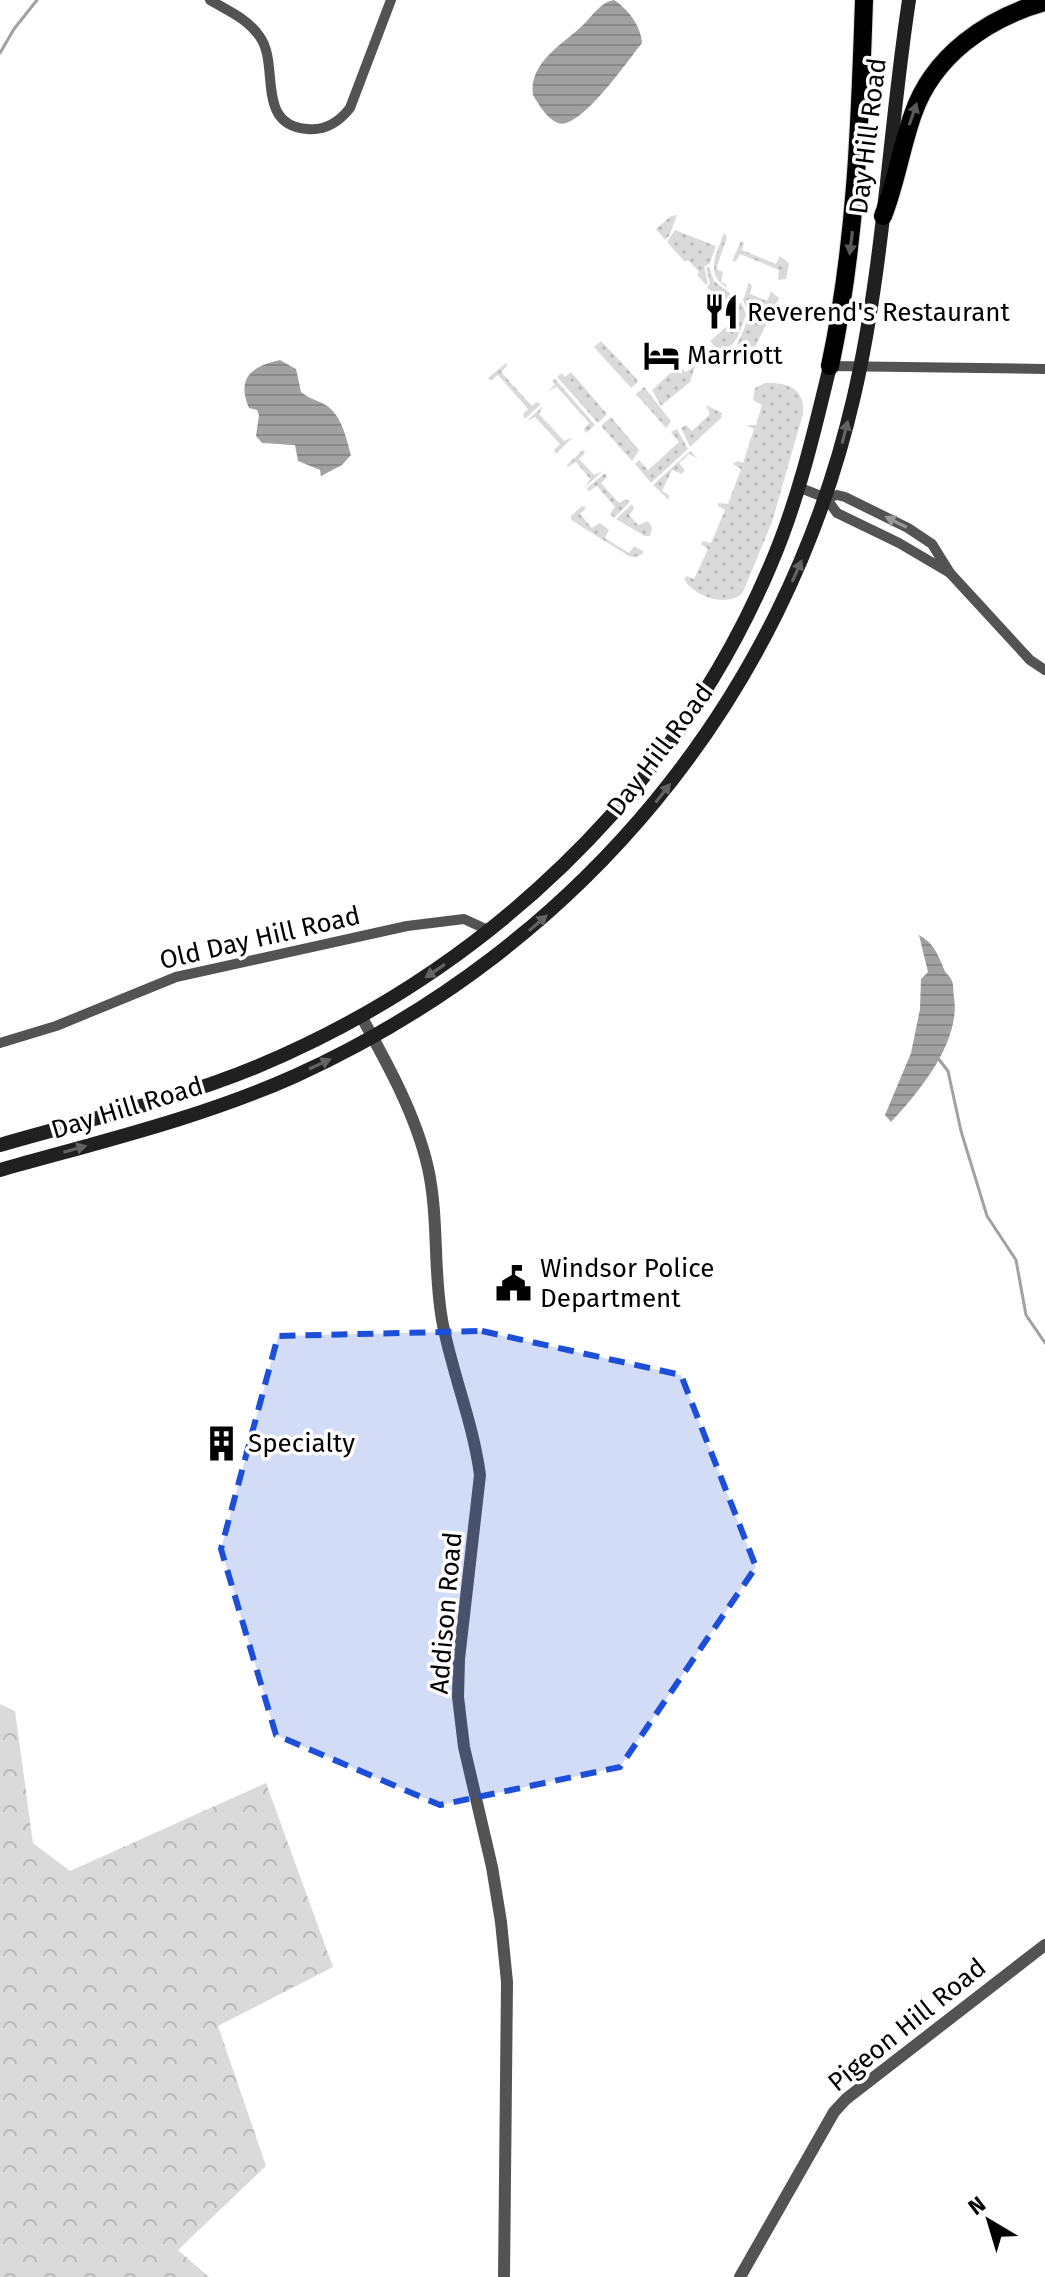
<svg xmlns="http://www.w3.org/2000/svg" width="1045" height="2277" font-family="'Fira Sans',sans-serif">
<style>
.grass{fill:url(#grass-dots)}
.forest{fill:url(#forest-crowns)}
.water{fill:url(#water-rules)}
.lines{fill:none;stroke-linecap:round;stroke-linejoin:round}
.stream{stroke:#a1a1a1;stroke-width:3}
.motorway-casing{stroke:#dbdbdb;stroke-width:20}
.minor{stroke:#535353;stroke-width:10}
.tertiary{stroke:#535353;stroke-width:12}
.secondary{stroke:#202020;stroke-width:14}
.motorway{stroke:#000;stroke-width:18}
.oneway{fill:#595959}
.oneway2{fill:#636363}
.oneway3{fill:#989898}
.marked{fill:#1d4ed8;fill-opacity:0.2;stroke:#1d4ed8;stroke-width:6;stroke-dasharray:16 10;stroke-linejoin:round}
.labels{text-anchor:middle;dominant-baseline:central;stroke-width:7;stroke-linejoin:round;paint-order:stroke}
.street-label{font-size:26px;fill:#000;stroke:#fff}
.poi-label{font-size:26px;fill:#000;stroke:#fff;text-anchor:start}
</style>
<defs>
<pattern id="grass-dots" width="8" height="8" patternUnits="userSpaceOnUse" patternTransform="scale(2)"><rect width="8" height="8" fill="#dadada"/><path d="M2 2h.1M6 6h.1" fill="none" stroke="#b9b9b9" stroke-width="1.8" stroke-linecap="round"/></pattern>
<pattern id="forest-crowns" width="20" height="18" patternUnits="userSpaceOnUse" patternTransform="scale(2)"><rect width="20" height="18" fill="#dadada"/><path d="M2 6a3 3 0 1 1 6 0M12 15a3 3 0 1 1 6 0" fill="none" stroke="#b9b9b9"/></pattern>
<pattern id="water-rules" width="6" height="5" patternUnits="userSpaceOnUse" patternTransform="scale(2)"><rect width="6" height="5" fill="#a1a1a1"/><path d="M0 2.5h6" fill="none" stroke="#898989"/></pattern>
</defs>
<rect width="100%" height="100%" fill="#fff"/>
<g class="grass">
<polygon points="677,215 669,236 665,240 656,229 671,216"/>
<polygon points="675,230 716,246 710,263 704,267 708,283 706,285 697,275 699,272 688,260 685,262 667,242"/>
<path d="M 724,233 L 727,237 L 716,269 L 723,272 L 721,282 L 727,285 L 726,287 C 704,273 717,253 724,233 Z"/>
<polygon points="741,241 744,243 742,250 776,264 780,256 789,263 786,279 778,280 779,270 740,254 736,261 732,261"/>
<polygon points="709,266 714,281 735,297 721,302 707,287 710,283 706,268"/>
<path d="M 749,283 L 752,286 L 750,294 L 767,301 L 771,292 L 779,298 L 755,347 L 737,344 C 745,329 751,316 743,300 Z"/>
<path d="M 741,302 L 746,314 C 738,339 734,352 706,356 L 715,347 L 710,341 L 735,319 L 731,314 Z"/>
<polygon points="601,341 636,378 638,382 631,388 594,347"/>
<polygon points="506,363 507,366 501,372 532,406 537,402 541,404 525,419 523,415 528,409 498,375 491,380 488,378"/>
<polygon points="679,365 686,372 695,366 690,382 661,406 652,390"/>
<polygon points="571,372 607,414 598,423 557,377 562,373 565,377"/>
<polygon points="555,379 595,425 586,433 584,429 589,423 557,387 548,391 555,385 552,381"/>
<path d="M 765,383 C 788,382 805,388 803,414 L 772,522 L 743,592 C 728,609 693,596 684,579 L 687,576 L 694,579 L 708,549 L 701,544 L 703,541 L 711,543 L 725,510 L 718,506 L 718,503 L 728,504 L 741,469 L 733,464 L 737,461 L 743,463 L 754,429 L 746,425 L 756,425 L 762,405 L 753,400 L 755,388 Z"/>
<polygon points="644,387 671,421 666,428 636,394"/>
<polygon points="706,405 722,413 721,418 690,447 681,428 686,425 692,431 710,414"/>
<polygon points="543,406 539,414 564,441 573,437 556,454 554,450 560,444 535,417 527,421"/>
<polygon points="611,417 639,450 632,461 601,426"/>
<polygon points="677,429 688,449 651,483 635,464 639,460 648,470 679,442 671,432"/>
<polygon points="583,450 585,453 579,459 594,475 603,471 585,487 590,479 576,462 568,467 567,465"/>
<polygon points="690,451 698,459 689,454 679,463 685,470 682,474 672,470 662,491 669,495 669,500 653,485"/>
<polygon points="605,473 607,477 601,483 619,503 626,499 630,502 614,518 610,514 615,507 597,486 589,491 586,489"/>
<polygon points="632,504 634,509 629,515 638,525 648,521 652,528 650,536 645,536 616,519"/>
<polygon points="582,506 586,508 580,514 592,528 600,523 609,530 605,538 629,553 634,546 643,551 643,554 635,557 629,556 571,520 571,516"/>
</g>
<polygon class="forest" points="0,1704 15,1711 33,1843 70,1871 266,1783 333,1967 218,2026 266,2166 178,2250 209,2277 0,2277"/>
<g class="water">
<path d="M 614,0 C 628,9 641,26 642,43 C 628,60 580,131 558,123 C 547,119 539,105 533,95 C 528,62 565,43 584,24 C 593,15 601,2 614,0 Z"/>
<path d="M 280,360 L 296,369 L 301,392 C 308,398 316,400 324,404 C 342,414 346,438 351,455 L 342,465 L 321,476 L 320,470 L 298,461 L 295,445 L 262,443 L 256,436 L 259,415 L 257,410 L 249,408 C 236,378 252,366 280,360 Z"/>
<path d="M 919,935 C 934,943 938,955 944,969 C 945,973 949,975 951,979 C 954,983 953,992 954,997 C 961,1041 920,1091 891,1122 L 885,1115 L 911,1053 L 920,1009 L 921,979 L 928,972 Z"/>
</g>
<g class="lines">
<g class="stream">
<polyline points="0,53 14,29 37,0"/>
<polyline points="937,1057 948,1071 961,1131 987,1216 1016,1260 1026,1315 1045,1343"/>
</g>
<defs>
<g id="motorway">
<path d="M 883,216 C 896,183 901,148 913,114 C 933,56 987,18 1045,2"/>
<path d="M 830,366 C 856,245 860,123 864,0"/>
</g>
</defs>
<use href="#motorway" class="motorway-casing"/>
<g class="minor">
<path d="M 210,0 C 228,11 247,18 260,37 C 280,65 255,125 307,129 C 326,131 339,122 350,108 L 391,0"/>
<polyline points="830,366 1045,369"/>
<polyline points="798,487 826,498 837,495 845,497 908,528 932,544 950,573 1030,660 1045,670"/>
<polyline points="826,498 837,513 899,543 950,573"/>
<polyline points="0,1043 56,1026 176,977 407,926 464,919 490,931"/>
</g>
<g class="tertiary">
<path d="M 361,1016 C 387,1063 416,1115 428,1168 C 439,1218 433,1270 442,1320 C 452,1373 473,1422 480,1475 L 459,1659 L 458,1697 L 464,1747 L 492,1867 L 501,1922 L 507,1982 L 504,2277"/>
<polyline points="740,2277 834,2112 846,2099 1045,1945"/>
</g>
<g class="secondary">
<path d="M 0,1145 C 85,1120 174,1101 256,1067 C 484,972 675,792 771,564 C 798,501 814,433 830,366"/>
<path d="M 0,1170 C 99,1142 201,1118 295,1076 C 579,947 784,700 854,396 C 884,266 889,131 909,0"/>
</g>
<use href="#motorway" class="motorway"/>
</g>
<defs><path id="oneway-solid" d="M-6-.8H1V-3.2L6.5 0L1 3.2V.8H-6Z" transform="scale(2)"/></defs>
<g class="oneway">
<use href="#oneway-solid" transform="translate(913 114) rotate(-71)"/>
<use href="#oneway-solid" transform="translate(851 243) rotate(97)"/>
</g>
<g class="oneway2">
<use href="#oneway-solid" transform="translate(845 432) rotate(-76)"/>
<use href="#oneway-solid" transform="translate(797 571) rotate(-66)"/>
<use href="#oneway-solid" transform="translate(663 793) rotate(-52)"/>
<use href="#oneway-solid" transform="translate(538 923) rotate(-41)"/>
<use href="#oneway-solid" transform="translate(435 971) rotate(146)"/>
<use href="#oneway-solid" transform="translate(320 1064) rotate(-25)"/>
<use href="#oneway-solid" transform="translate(75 1149) rotate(-16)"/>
</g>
<use class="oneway3" href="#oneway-solid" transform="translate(896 522) rotate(-153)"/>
<path class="marked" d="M 482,1331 L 681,1375 L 756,1567 L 620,1767 L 440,1805 L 276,1735 L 221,1549 L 278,1336 Z"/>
<defs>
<symbol id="restaurant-bare" viewBox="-9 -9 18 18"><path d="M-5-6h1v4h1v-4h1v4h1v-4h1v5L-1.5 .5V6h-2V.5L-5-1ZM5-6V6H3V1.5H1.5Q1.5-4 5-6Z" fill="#000" stroke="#fff" stroke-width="2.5" paint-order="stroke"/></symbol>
<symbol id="hotel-bare" viewBox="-9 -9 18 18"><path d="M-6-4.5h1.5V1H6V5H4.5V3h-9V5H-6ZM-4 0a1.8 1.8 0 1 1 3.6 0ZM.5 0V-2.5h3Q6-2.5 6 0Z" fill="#000" stroke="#fff" stroke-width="2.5" paint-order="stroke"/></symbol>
<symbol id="civic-bare" viewBox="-9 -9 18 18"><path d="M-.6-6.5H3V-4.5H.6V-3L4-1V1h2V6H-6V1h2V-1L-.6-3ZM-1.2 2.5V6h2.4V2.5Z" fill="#000" stroke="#fff" stroke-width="2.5" paint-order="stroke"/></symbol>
<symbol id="building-bare" viewBox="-9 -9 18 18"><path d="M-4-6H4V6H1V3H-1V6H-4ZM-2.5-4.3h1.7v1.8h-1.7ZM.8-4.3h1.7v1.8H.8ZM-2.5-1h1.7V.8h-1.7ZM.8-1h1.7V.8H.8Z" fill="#000" stroke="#fff" stroke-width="2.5" paint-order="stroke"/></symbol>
</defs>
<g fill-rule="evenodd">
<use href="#restaurant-bare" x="696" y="286" width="51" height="51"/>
<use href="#hotel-bare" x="636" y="330" width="51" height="51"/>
<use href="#civic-bare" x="488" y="1258" width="51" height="51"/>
<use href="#building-bare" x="196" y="1418" width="51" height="51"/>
</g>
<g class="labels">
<g class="street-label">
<text transform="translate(868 136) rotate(-83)">Day Hill Road</text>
<text transform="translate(660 750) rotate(-53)">Day Hill Road</text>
<text transform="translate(260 938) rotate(-13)">Old Day Hill Road</text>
<text transform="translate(127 1108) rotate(-17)">Day Hill Road</text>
<text transform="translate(446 1613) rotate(-85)">Addison Road</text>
<text transform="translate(907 2025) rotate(-39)">Pigeon Hill Road</text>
</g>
<g class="poi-label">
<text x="747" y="312">Reverend's Restaurant</text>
<text x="687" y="355">Marriott</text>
<text x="540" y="1268">Windsor Police<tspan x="540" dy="30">Department</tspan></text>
<text x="248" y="1443">Specialty</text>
</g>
</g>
<g transform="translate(989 2221) rotate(322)" stroke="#ffffff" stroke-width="6" paint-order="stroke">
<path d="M0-6L14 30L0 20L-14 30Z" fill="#000000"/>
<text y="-12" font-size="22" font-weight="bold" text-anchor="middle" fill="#000000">N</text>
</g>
</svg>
